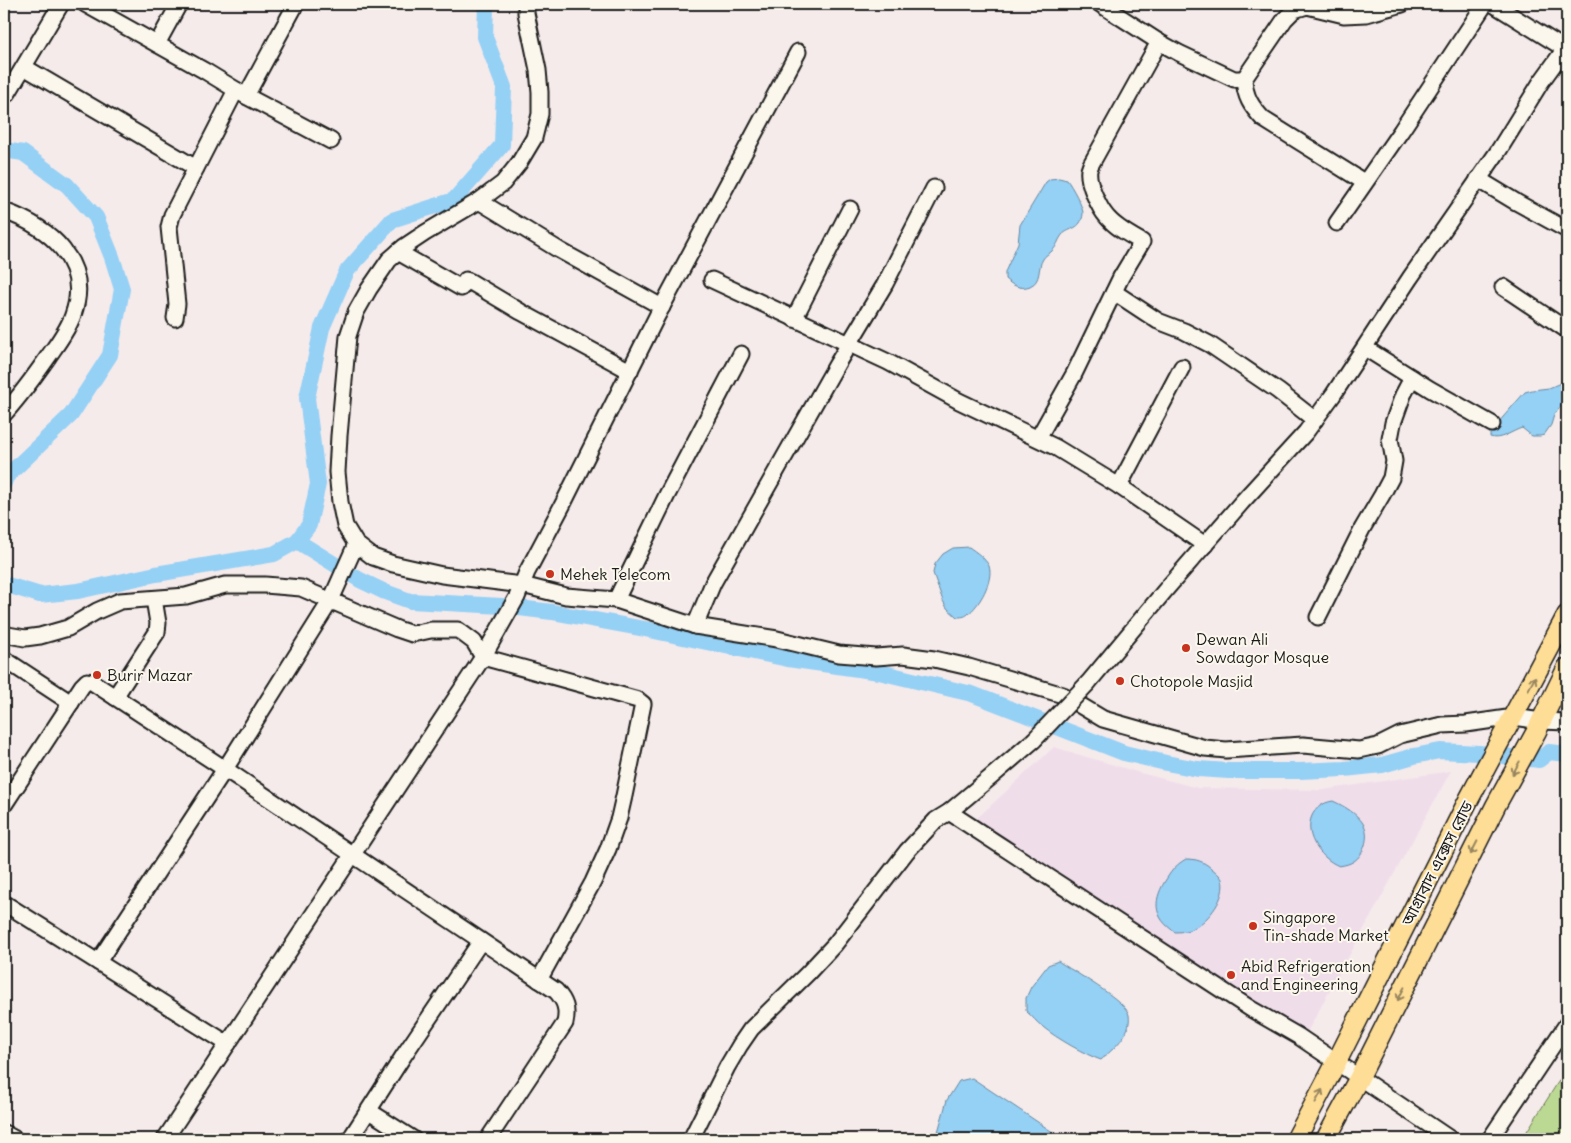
<svg xmlns="http://www.w3.org/2000/svg" width="1571" height="1143" font-family="Delius,'Noto Sans Bengali',sans-serif">
<style>
.built{fill:#f0ddea}
.green{fill:#bbd992;stroke:#6c7a57}
.water{fill:#95d0f5;stroke:#65889e}
.lines{fill:none;stroke-linecap:round;stroke-linejoin:round}
.canal{stroke:#95d0f5;stroke-width:16}
.minor-casing{stroke:#1c1c1c;stroke-width:19}
.major-casing{stroke:#1c1c1c;stroke-width:22}
.minor{stroke:#fbf7ec;stroke-width:15}
.major{stroke:#fedd96;stroke-width:19}
.minor-bridge-casing{stroke:#1c1c1c;stroke-width:19;stroke-linecap:butt}
.minor-bridge{stroke:#fbf7ec;stroke-width:15}
.oneway{stroke:#98865f}
.poi-dot{fill:#c8321e;stroke:#fbf7ec;stroke-width:2}
.labels{text-anchor:middle;dominant-baseline:central;stroke-width:4;stroke-linejoin:round;paint-order:stroke}
.poi-label{font-size:16px;fill:#1c1c1c;stroke:#fbf7ec;text-anchor:start}
.street-label{font-size:16px;fill:#1c1c1c;stroke:#fbf7ec}
</style>
<rect width="100%" height="100%" fill="#f6ebeb"/>
<filter id="ink" filterUnits="userSpaceOnUse"><feTurbulence type="fractalNoise" baseFrequency=".02" numOctaves="2"/><feDisplacementMap in="SourceGraphic" scale="10" xChannelSelector="R" yChannelSelector="G"/><feConvolveMatrix kernelMatrix="1 2 1 2 8 2 1 2 1" color-interpolation-filters="sRGB"/></filter>
<g filter="url(#ink)">
<polygon class="built" points="1054,747 1137,772 1198,788 1322,790 1451,771 1306,1034 976,819"/>
<polygon class="green" points="1567,1068 1567,1139 1522,1139"/>
<g class="water">
<path d="M 1059,178 L 1067,180 C 1071,185 1084,208 1083,214 C 1081,230 1070,227 1062,235 C 1058,240 1057,247 1052,251 C 1049,254 1045,255 1043,259 C 1037,268 1042,281 1030,286 C 1020,290 1012,285 1005,279 L 1005,272 L 1018,243 L 1020,225 L 1046,182 L 1050,179 Z"/>
<path d="M 1565,381 L 1567,381 L 1567,399 L 1554,415 L 1551,425 L 1544,435 L 1540,436 L 1532,436 L 1522,428 C 1512,431 1500,441 1490,437 L 1490,432 L 1525,392 L 1532,390 L 1549,388 Z"/>
<path d="M 969,547 C 976,552 985,558 989,566 C 994,580 979,606 968,614 C 965,617 961,617 957,617 L 947,608 L 943,601 L 933,573 L 935,564 L 943,554 L 953,548 Z"/>
<path d="M 1333,801 C 1344,806 1358,814 1364,825 C 1370,836 1364,855 1354,861 C 1350,864 1345,865 1339,866 C 1329,862 1319,853 1314,843 C 1304,824 1312,804 1333,801 Z"/>
<path d="M 1186,859 C 1196,859 1203,861 1211,868 C 1215,871 1220,875 1222,879 C 1227,897 1209,920 1194,928 C 1188,931 1182,932 1175,932 C 1152,917 1153,899 1167,878 C 1172,870 1177,864 1186,859 Z"/>
<path d="M 1058,961 C 1072,971 1126,1000 1129,1015 C 1132,1034 1113,1049 1101,1060 C 1086,1055 1056,1038 1043,1027 C 1037,1023 1032,1016 1026,1011 L 1026,998 L 1031,987 L 1048,965 Z"/>
<polygon points="972,1078 1063,1139 936,1139 947,1100 959,1081"/>
</g>
<g class="lines">
<g class="canal">
<polyline points="4,150 23,153 67,185 96,217 112,257 122,289 110,355 71,415 6,477 4,483"/>
<polyline points="297,541 360,580 385,592 410,601 502,606 552,612 645,629 788,659 879,672 972,694 1124,753 1166,763 1198,769 1229,771 1299,771 1344,769 1382,765 1414,756 1440,751 1479,753 1539,760 1549,752 1567,754"/>
<polyline points="4,584 40,595 78,591 156,574 274,554 297,541 309,525 318,484 307,398 322,328 347,271 392,220 454,200 502,145 504,87 485,37 486,4"/>
</g>
<defs>
<g id="minor">
<polyline points="85,4 205,71 246,96 331,141"/>
<polyline points="526,4 526,13 538,70 540,92 540,114 534,138 519,163 503,183 479,201 425,233 404,247 389,260 369,289 356,312 348,336 339,436 337,472 340,502 345,526 356,544 373,557 393,564 442,575 522,585 566,596 616,600 695,626 777,639 839,654 876,657 903,655 934,659 969,667 1063,695 1103,719 1205,748 1226,750 1303,745 1359,750 1378,746 1400,735 1442,725 1466,724 1514,717 1541,721 1567,722"/>
<polyline points="1100,4 1159,42 1179,53 1234,79 1244,79"/>
<polyline points="1493,4 1565,49"/>
<polyline points="157,44 179,4"/>
<polyline points="24,67 196,168"/>
<polyline points="4,96 8,93 61,4"/>
<polyline points="246,96 296,4"/>
<polyline points="1478,179 1516,202 1567,230"/>
<path d="M 1364,182 L 1263,119 C 1251,106 1245,97 1244,79 L 1285,19 L 1294,10 L 1307,6 L 1344,15 L 1366,14 L 1402,4"/>
<polyline points="479,201 559,250 662,307"/>
<path d="M 4,211 C 49,227 92,262 73,315 C 68,330 57,344 48,357 C 34,377 20,396 4,414"/>
<polyline points="1337,223 1401,131 1485,4"/>
<polyline points="398,252 461,288 466,280 469,281 521,312 630,371"/>
<polyline points="712,280 888,362 959,401 1055,447 1119,486 1205,545"/>
<polyline points="1503,287 1567,330"/>
<polyline points="1114,292 1158,321 1184,331 1209,344 1278,391 1315,420"/>
<polyline points="175,318 177,304 169,227 172,215 236,90"/>
<polyline points="794,319 850,209"/>
<polyline points="1365,348 1430,389 1492,424"/>
<path d="M 1038,438 L 1074,374 L 1121,277 L 1142,242 C 1130,235 1116,228 1107,217 C 1099,208 1087,182 1089,170 C 1090,166 1092,162 1094,159 L 1159,42"/>
<polyline points="1119,486 1182,367"/>
<polyline points="616,600 667,495 741,354"/>
<polyline points="1318,617 1362,529 1382,495 1391,478 1394,461 1390,439 1393,423 1403,395 1412,378"/>
<polyline points="695,626 713,583 837,364 885,284 934,188"/>
<polyline points="4,633 8,635 25,638 40,636 68,628 97,611 120,601 186,596 225,585 265,585 301,588 397,629 412,634 431,630 458,630 474,642 483,657"/>
<polyline points="483,657 517,597 527,572 563,504 657,316 798,52"/>
<polyline points="4,659 71,703"/>
<polyline points="1088,683 1168,587 1242,502 1306,432 1333,395 1410,278 1499,150 1541,82 1567,46"/>
<polyline points="115,697 157,632 158,623 154,599"/>
<path d="M 4,805 L 82,686 L 87,681 L 92,682 L 225,769 L 556,991 C 565,1001 568,1009 565,1023 L 488,1139"/>
<polyline points="949,812 1251,1009 1298,1036 1450,1139"/>
<polyline points="4,903 228,1044"/>
<polyline points="98,962 225,769 331,600 356,544"/>
<polyline points="369,1111 413,1139"/>
<polyline points="4,1133 15,1139"/>
<polyline points="165,1139 483,657 638,700 643,704 624,796 619,818 608,849 593,882 539,980"/>
<polyline points="350,1139 404,1055 481,941"/>
<polyline points="691,1139 727,1067 740,1045 751,1029 807,974 835,944 907,851 936,820 949,812 991,777 1034,740"/>
<polyline points="1490,1139 1567,1024"/>
</g>
<g id="major">
<polyline points="1296,1139 1336,1063 1469,799 1567,615"/>
<polyline points="1326,1139 1359,1078 1496,805 1536,732 1567,668"/>
</g>
</defs>
<use href="#minor" class="minor-casing"/>
<use href="#major" class="major-casing"/>
<use href="#minor" class="minor"/>
<use href="#major" class="major"/>
<defs>
<polyline id="minor-bridge" points="1034,740 1088,683"/>
</defs>
<use href="#minor-bridge" class="minor-bridge-casing"/>
<use href="#minor-bridge" class="minor-bridge"/>
</g>
<defs><path id="oneway-shaft" d="M-6 0H5M1.5-3L5.5 0L1.5 3" fill="none" stroke-width="1.6" stroke-linecap="round" stroke-linejoin="round" transform="scale(1.25)"/></defs>
<g class="oneway">
<use href="#oneway-shaft" transform="translate(1532 683) rotate(-62)"/>
<use href="#oneway-shaft" transform="translate(1516 768) rotate(119)"/>
<use href="#oneway-shaft" transform="translate(1474 848) rotate(117)"/>
<use href="#oneway-shaft" transform="translate(1401 994) rotate(117)"/>
<use href="#oneway-shaft" transform="translate(1319 1096) rotate(-62)"/>
</g>
</g>
<g class="poi-dot">
<circle cx="550" cy="574" r="5"/>
<circle cx="1186" cy="648" r="5"/>
<circle cx="97" cy="675" r="5"/>
<circle cx="1120" cy="681" r="5"/>
<circle cx="1253" cy="926" r="5"/>
<circle cx="1231" cy="975" r="5"/>
</g>
<g class="labels">
<g class="poi-label">
<text x="560" y="574">Mehek Telecom</text>
<text x="1196" y="639">Dewan Ali<tspan x="1196" dy="18">Sowdagor Mosque</tspan></text>
<text x="107" y="675">Burir Mazar</text>
<text x="1130" y="681">Chotopole Masjid</text>
<text x="1263" y="917">Singapore<tspan x="1263" dy="18">Tin-shade Market</tspan></text>
<text x="1241" y="966">Abid Refrigeration<tspan x="1241" dy="18">and Engineering</tspan></text>
</g>
<g class="street-label">
<text transform="translate(1437 863) rotate(-63)">আগ্রাবাদ এক্সেস রোড</text>
</g>
</g>
<rect width="1571" height="1143" fill="none" stroke="#fbf7ec" stroke-width="20"/>
<rect x="10" y="10" width="1551" height="1123" fill="none" stroke="#1c1c1c" stroke-width="2" filter="url(#ink)"/>
</svg>
